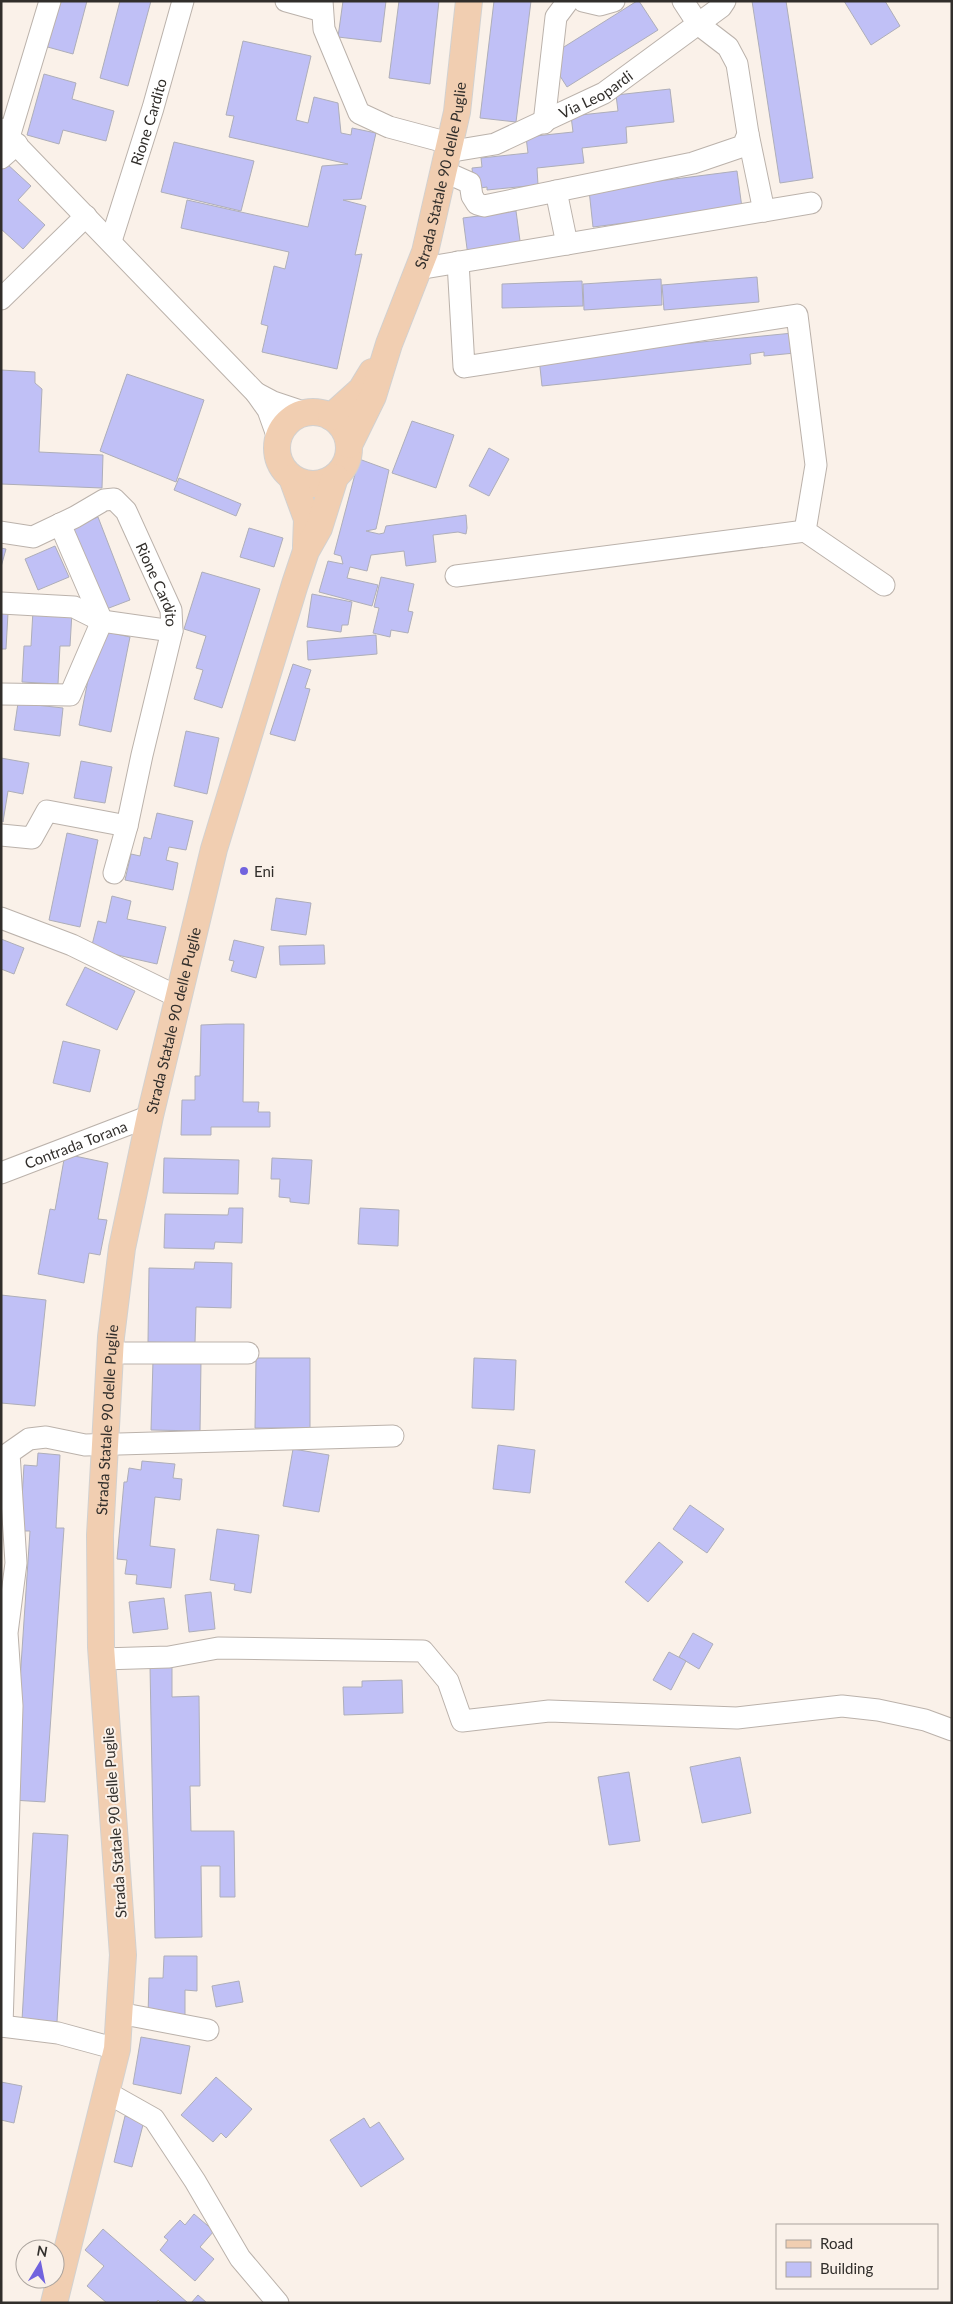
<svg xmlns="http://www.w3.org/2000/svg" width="953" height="2304" font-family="Lato,sans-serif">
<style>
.building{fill:#c0c0f6;stroke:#aeaeb9}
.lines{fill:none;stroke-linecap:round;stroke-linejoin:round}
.minor-casing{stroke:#bbb2ab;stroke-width:23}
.major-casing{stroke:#d2d1d0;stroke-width:28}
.minor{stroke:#fff;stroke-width:21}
.major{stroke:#f1ceb1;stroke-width:26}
.poi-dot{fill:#7163de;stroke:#faf1e9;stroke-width:2}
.labels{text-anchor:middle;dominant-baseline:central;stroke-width:4;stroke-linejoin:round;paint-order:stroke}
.street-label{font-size:15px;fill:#312e2b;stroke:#faf1e9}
.poi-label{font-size:15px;fill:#312e2b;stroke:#faf1e9;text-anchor:start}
</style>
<rect width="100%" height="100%" fill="#faf1e9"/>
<g class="building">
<polygon points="57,1 87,1 73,54 44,46"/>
<polygon points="120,1 151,1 128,86 100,78"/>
<polygon points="343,1 386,1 381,42 338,37"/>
<polygon points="399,1 439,1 430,84 389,78"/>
<polygon points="494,1 531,1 516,122 480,118"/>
<polygon points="637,1 639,1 658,30 567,87 548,57"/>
<polygon points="752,1 786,1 813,178 780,183"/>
<polygon points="844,1 885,1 900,26 871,45"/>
<polygon points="243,41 311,56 296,120 308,123 314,97 338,103 341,133 351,135 352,128 376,133 361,199 343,200 366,206 355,255 362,254 337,369 262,352 268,326 261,324 274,266 285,269 289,252 181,228 187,200 308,227 322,166 348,164 229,137 234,116 226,115"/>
<polygon points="44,74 76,83 72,99 114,111 106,141 63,130 59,144 27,135"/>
<polygon points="670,89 674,122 626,127 627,143 582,148 584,163 537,168 538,185 487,190 487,187 474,189 472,168 482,167 481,158 528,153 526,137 573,132 571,116 618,111 616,95"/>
<polygon points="174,142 254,161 241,211 161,192"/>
<polygon points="6,163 31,186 18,200 45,225 23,249 1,229 1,168"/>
<polygon points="737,171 742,208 593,227 589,190"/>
<polygon points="516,211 521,248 468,256 463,218"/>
<polygon points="757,277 759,302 664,310 662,285"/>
<polygon points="661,279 662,305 584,310 583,284"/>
<polygon points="582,281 583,306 502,308 502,284"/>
<polygon points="793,333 795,353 764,356 764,352 750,354 751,364 542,386 539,358"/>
<polygon points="1,370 35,372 35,383 42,389 39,452 103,455 102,488 1,484"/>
<polygon points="127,374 204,400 176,482 100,451"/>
<polygon points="412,421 454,435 436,488 392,473"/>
<polygon points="489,448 509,459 489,496 469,486"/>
<polygon points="359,459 389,470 376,529 366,531 379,534 384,533 386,526 466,515 467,528 466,534 458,532 433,535 436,562 406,566 404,551 371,555 367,571 350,567 347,578 378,585 372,606 319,592 328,561 343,564 341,556 334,554"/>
<polygon points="179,478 241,504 236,516 174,490"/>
<polygon points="98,517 130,600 101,611 69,528"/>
<polygon points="249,528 283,538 274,567 240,557"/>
<polygon points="55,546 69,577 38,590 25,559"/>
<polygon points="1,548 6,549 1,567"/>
<polygon points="202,572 260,589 222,708 194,699 203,670 196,668 206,636 184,629"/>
<polygon points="381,577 414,584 408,611 413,612 408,633 391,630 390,637 373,633 379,608 374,607"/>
<polygon points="312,594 352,602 348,625 342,625 341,632 307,627"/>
<polygon points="33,610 72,612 70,646 60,646 58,684 22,682 24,646 31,646"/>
<polygon points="1,613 8,613 6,649 1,649"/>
<polygon points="98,630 130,637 111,732 79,725"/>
<polygon points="376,635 377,654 308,660 307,641"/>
<polygon points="293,664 311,670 305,688 310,689 295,741 270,734"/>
<polygon points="18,703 63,708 60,736 14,730"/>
<polygon points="186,731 219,738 207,794 174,786"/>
<polygon points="1,758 29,763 23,794 8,791 3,822"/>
<polygon points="81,761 112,767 105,803 74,798"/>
<polygon points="157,813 193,821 186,850 169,847 166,860 178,863 173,890 125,880 131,854 140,856 144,837 151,839"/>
<polygon points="67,833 98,840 80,927 49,920"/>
<polygon points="112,896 131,901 127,919 166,927 157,964 91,949 98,921 106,923"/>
<polygon points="276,898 311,903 306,935 271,930"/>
<polygon points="1,939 24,948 14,974 1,969"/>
<polygon points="234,940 264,947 256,978 231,971 234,961 229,960"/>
<polygon points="324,945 325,964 280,965 279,946"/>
<polygon points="85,967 135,991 117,1030 66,1005"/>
<polygon points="226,1024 244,1024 243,1102 259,1102 258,1112 270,1112 270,1127 211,1127 211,1135 181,1135 182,1100 195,1100 195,1076 200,1076 201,1025"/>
<polygon points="63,1041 100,1050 90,1092 53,1083"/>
<polygon points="65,1154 108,1163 98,1219 107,1220 100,1255 89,1253 84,1283 38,1274 50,1209 55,1210"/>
<polygon points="164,1158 239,1160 238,1194 163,1193"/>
<polygon points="272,1158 312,1160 309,1204 290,1202 290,1198 279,1197 280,1179 271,1179"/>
<polygon points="229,1208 243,1208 242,1243 215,1242 214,1249 164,1248 165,1214 228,1215"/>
<polygon points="360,1208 399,1210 398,1246 358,1244"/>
<polygon points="195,1262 232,1263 231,1308 196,1307 195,1343 148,1342 149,1268 194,1269"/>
<polygon points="1,1295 46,1300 35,1406 1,1403"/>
<polygon points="256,1358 310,1358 310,1428 255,1428"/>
<polygon points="474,1358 516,1360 514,1410 472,1408"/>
<polygon points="153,1360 201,1361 200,1431 151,1430"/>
<polygon points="498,1445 535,1450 530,1493 493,1489"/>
<polygon points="293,1449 329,1455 319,1512 283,1506"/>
<polygon points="38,1453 60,1455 56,1528 64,1528 45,1802 12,1800 30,1531 20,1531 24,1465 37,1466"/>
<polygon points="142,1461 175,1464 173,1478 182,1479 180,1500 155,1497 150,1546 175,1549 171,1588 136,1584 137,1575 125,1574 127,1560 117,1559 124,1482 127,1482 129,1468 141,1470"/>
<polygon points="690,1505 724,1529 707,1553 673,1529"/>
<polygon points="217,1529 259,1535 251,1593 234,1590 235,1584 210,1580"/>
<polygon points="659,1542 683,1562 648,1602 625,1582"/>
<polygon points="211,1592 215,1629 189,1632 185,1595"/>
<polygon points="164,1598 168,1629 133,1633 129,1602"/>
<polygon points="693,1633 713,1644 699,1669 679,1657"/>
<polygon points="669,1652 686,1661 671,1690 653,1680"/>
<polygon points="172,1665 172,1697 199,1696 200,1786 190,1786 191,1831 234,1831 235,1897 220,1897 220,1866 201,1866 202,1937 155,1938 150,1666"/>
<polygon points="402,1680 403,1713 344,1715 343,1687 362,1687 362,1681"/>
<polygon points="740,1757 751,1813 702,1823 690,1767"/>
<polygon points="629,1772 640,1841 609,1845 598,1777"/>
<polygon points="33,1833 68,1835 57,2022 22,2020"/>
<polygon points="164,1956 197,1956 197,1991 185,1990 185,2016 148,2016 149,1978 163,1978"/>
<polygon points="239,1981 243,2002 216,2007 212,1986"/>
<polygon points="141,2037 190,2046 181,2094 133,2084"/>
<polygon points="216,2077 252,2109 226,2138 221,2133 213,2142 181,2115"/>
<polygon points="1,2082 22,2086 14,2123 1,2120"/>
<polygon points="125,2116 144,2121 132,2167 114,2162"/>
<polygon points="364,2118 370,2128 379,2122 404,2159 361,2187 330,2140"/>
<polygon points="194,2214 214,2231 200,2247 214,2259 195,2281 160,2250 168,2240 164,2237 180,2220 185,2225"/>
<polygon points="103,2229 188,2303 161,2303 158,2300 156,2303 107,2303 87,2286 104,2266 85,2250"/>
<polygon points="198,2295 207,2303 191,2303"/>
</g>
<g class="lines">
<defs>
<g id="minor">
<polyline points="286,1 322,11"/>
<polyline points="322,1 324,29 359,113 389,127 449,143"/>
<polyline points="583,1 600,5 614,1"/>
<polyline points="544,123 556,17 568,1"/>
<polyline points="1,129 256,393 268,410 278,438"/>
<polyline points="748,134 764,211"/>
<polyline points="9,137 50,1"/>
<path id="s1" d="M 447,152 L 495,144 L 604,93 L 721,7 L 725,1"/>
<polyline points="1,158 17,144"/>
<polyline points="443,171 470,183 472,196 477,204 484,206 693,163 743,146 748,134 737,64 728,47 698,24 683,1"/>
<polyline points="556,191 567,244"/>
<path id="s2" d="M 111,241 L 153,108 L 183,1"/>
<polyline points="458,262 464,367 797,315 816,465 805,531 884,585"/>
<polyline points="418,269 811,203"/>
<polyline points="1,299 86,216"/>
<polyline points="256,393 273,402 306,413"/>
<path id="s3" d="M 1,532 L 33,537 L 75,517 L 104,500 L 114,499 L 126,511 L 171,610 L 172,631 L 142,755 L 127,826 L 114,873"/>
<polyline points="456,576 805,531"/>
<polyline points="1,603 74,607 102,621 172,631"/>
<polyline points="1,694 70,695 102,621 60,524"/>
<polyline points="1,835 32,838 47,811 127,826"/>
<polyline points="1,918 72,945 178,997"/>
<path id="s4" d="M 1,1173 L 150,1116"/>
<polyline points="110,1353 248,1353"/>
<polyline points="102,1659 169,1657 218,1648 423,1651 448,1681 462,1721 549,1711 737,1718 842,1706 878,1710 925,1720 952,1730"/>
<polyline points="119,2013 208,2030"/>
<polyline points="1,2026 58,2033 117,2049"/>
<polyline points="2,2026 12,1706 7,1633 16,1563 9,1453 29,1439 46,1437 85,1445 393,1436"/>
<polyline points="106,2092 154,2119 195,2181 240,2258 278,2303"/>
</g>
<g id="major">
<circle cx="313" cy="448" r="36"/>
<polyline points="331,417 361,390 372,372"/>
<path id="s5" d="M 349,445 L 373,396 L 389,344 L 425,252 L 457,112 L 469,1"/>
<polyline points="292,478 307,519 306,546"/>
<path id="s6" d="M 54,2303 L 117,2049 L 123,1955 L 101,1647 L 100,1535 L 111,1337 L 122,1248 L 150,1116 L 214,849 L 295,584 L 306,551 L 319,528 L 335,477"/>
</g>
</defs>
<use href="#minor" class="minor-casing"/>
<use href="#major" class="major-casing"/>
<use href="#minor" class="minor"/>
<use href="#major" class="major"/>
</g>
<circle class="poi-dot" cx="244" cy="871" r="5"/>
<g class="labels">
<g class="street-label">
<text stroke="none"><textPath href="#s1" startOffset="161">Via Leopardi</textPath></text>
<text stroke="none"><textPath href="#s2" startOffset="125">Rione Cardito</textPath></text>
<text stroke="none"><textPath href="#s5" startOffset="286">Strada Statale 90 delle Puglie</textPath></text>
<text stroke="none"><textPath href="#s3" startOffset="220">Rione Cardito</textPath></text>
<text stroke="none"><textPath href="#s6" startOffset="1298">Strada Statale 90 delle Puglie</textPath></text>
<text stroke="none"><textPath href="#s4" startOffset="80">Contrada Torana</textPath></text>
<text stroke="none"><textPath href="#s6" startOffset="892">Strada Statale 90 delle Puglie</textPath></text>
<text transform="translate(114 1823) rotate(-94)">Strada Statale 90 delle Puglie</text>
</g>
<g class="poi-label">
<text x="254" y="871">Eni</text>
</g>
</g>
<rect width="953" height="2304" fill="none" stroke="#312e2b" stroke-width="5"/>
<rect x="776" y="2224" width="162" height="65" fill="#faf1e9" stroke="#aaa39d"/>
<rect x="786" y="2240" width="25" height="8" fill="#f1ceb1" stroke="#aaa39d"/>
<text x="820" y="2249" font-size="15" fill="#312e2b">Road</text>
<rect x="786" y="2262" width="25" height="15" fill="#c0c0f6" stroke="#aaa39d"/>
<text x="820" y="2274" font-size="15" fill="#312e2b">Building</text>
<g transform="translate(40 2264) rotate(10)"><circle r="24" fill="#faf1e9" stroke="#aaa39d"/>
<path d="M0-4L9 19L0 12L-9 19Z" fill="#7163de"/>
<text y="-8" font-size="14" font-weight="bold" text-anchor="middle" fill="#312e2b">N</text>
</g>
</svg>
